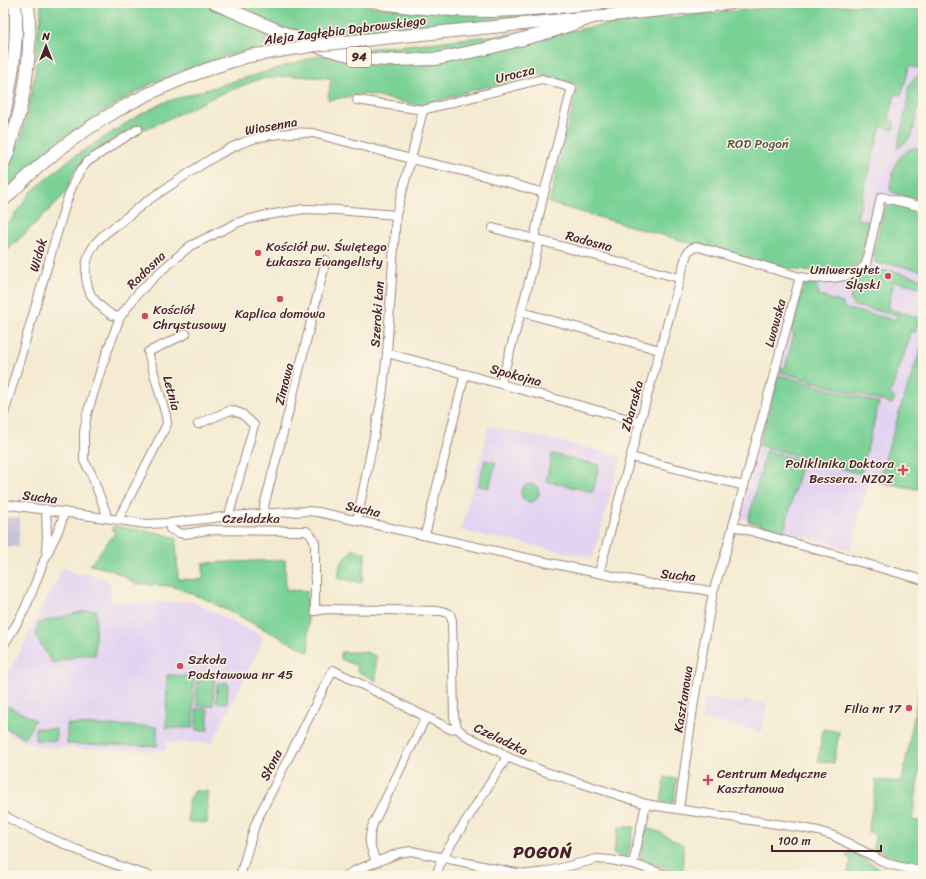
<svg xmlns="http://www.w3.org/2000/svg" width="926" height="879" font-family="Sriracha,sans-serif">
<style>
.built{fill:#e3d3f2}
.industrial{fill:#c6c0da}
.green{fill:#79d196;stroke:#627860}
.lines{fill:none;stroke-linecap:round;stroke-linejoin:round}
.minor-casing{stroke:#9f857e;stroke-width:10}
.primary-casing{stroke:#9f857e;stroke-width:14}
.minor{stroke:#fff;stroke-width:8}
.primary{stroke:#fff;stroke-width:12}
.primary-bridge-casing{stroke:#9f857e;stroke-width:14;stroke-linecap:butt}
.primary-bridge{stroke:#fff;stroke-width:12}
.poi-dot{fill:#d1495b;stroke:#fcf5e5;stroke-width:1.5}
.labels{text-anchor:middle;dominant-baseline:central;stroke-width:3;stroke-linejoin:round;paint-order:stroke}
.shield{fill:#fcf5e5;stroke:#7f5f63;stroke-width:1}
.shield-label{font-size:12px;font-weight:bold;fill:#4a1f2b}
.street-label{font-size:13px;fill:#4a1f2b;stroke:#fcf5e5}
.park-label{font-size:13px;fill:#58544b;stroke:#fcf5e5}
.poi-label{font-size:13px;fill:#4a1f2b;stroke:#fcf5e5;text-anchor:start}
.district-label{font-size:17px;font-weight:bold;letter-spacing:1px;fill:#4a1f2b;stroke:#fcf5e5}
</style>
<rect width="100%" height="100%" fill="#fcf5e5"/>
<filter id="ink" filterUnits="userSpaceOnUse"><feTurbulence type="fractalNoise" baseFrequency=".025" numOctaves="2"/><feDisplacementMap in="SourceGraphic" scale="8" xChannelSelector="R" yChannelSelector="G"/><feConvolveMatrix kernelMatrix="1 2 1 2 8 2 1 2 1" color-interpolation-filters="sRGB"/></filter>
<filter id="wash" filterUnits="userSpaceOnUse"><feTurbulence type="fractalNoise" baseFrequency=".012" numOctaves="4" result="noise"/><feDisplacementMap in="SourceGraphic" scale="16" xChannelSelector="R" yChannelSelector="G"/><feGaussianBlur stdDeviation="0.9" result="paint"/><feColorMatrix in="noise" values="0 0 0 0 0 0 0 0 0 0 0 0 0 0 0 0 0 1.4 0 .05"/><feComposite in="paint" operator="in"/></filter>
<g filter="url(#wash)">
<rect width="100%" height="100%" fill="#f4ebd2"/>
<g class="built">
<polygon points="923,19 923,490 870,480 851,550 746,520 741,518 758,445 803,284 843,279 864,272 869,267 880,224 856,219 903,47 901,41 900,28"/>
<polygon points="489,426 622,456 618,466 597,543 592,558 504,539 478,535 461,530"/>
<polygon points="62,568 82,575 83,572 110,581 111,603 193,602 259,635 263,641 212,743 166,742 166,751 41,747 25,742 3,730 3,680 6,677 19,654"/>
<polygon points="705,698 709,698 743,705 744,700 767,704 763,730 760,732 701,719"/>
</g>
<polygon class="industrial" points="3,517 20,518 18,547 3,546"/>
<g class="green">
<polygon points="41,3 201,3 264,29 287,41 226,56 196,66 153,83 101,113 63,138 27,170 3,193 3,176 22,135 32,91 35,71 38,31 41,18"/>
<polygon points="226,3 359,3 382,8 528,14 646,3 690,3 409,31 369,32 306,39"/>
<polygon points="911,3 923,3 923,69 909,66 902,95 895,94 889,120 895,122 893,130 881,126 857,218 869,222 861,260 854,267 839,272 821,273 790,269 704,247 549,203 578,85 539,75 469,91 422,106 365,94 328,100 331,78 292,76 260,79 216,96 147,129 136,126 88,155 73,174 66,193 3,255 3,226 11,220 31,192 70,159 139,115 165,102 321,55 372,65 616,23 772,7 889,5"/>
<polygon points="516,33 520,33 479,46 445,55 383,56 352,50 427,43"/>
<path d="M 919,76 L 923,78 L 923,86 L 912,136 L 908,140 L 898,148 L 897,148 L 908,100 C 906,92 909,78 919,76 Z"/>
<path d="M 915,148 L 923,150 L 923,200 C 914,198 896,196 890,190 C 890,185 891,181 892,177 C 895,165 896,159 906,152 C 909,149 911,149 915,148 Z"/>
<polygon points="890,203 923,211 923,271 892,264 879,264 875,262 875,258 873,255 884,209 887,207 887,204"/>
<path d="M 877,270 L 893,271 L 923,279 L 923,288 L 894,281 L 888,309 L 919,317 L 915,332 L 910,331 L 909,336 L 910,337 C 904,357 896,375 890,394 L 895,398 L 892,404 L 780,372 L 781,368 L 785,368 L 794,334 L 791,332 L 804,285 L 816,284 L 820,296 L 843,303 L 843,308 L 896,320 L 897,315 L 854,306 L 850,300 L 855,285 L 860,275 Z"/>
<polygon points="922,345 923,345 923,490 878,482 899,413"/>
<polygon points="779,375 879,403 861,474 759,445"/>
<polygon points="766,450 802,461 784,532 748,521"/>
<polygon points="552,454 599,465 593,492 546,481"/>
<polygon points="485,460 496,462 489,488 478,486"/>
<circle cx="530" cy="493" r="9"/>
<polygon points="114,526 160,533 176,538 178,579 203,580 203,563 285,560 286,590 307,591 309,652 205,599 172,586 136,584 112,570 90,565 115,533 112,528"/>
<polygon points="353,549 366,553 362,583 338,578 340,564"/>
<polygon points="96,610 95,655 82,655 52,663 36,636 38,623 85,611"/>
<polygon points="341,652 366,652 376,656 376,681 357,671 357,666 341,659"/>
<polygon points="167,675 194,676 193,728 166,728"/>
<polygon points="197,676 214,676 213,706 197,706"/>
<polygon points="217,683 228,683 227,703 216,702"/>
<polygon points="919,688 923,688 923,748 912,820 923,822 923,867 912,865 873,848 875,834 868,832 876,786 875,780 902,782"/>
<polygon points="8,706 35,720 25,738 3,727 3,716"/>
<rect x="196" y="709" width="12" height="21"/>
<polygon points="67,724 157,727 157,746 67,744"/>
<polygon points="35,728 56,729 56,741 35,740"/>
<polygon points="823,729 839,732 834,763 818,761"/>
<polygon points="665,777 677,779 674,801 671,803 661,802"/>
<polygon points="195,791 208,791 207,823 188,822 188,801"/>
<polygon points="619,827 634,827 628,857 627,858 613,854"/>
<polygon points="646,828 659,832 683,845 683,875 670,869 640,860 640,859"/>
<polygon points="851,851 888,874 888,876 847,876 851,859 846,857 848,852"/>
</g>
</g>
<g filter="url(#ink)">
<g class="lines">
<defs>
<g id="minor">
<polyline points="357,100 423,110 542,79 572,88 544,193 534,239"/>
<polyline points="493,228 679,278"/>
<polyline points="521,312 660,350"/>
<path d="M 120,317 C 117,316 114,316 112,315 C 104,310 94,301 90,293 C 84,278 84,261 93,247 C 99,236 112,229 122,221 C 130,214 138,208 146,202 C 159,192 173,184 186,175 C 204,163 222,151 242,143 C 260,135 294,131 313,133 L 411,159 L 477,174 L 544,193"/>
<polyline points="387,353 640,422"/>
<polyline points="501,383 521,312 540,240"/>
<path d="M 3,417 L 65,206 C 71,189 75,176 87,162 L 138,129"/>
<polyline points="198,424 231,410 242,414 254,425 230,511 231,516"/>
<polyline points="631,457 744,486"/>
<polyline points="3,504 105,518 146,524 169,523 231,516 306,511 318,512 531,559 651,584 699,589 713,592"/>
<polyline points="46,509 47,537 46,551"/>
<polyline points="265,513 264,506 296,383 326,260"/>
<polyline points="105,518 106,513 105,510 91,473 84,461 84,432 87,414 102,366 120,317 138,293 162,270 190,246 239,222 262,216 304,209 337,210 396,215"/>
<polyline points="119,520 120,516 167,424 166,416 148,352 186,334"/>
<polyline points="357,520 382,397 387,353 396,215 411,159 423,110"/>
<path d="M 169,523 L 170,529 L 179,533 L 185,534 L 207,530 L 306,531 C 311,534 313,537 315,543 L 315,611 L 326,609 L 442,611 L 450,614 L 452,620 L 454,716 L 457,728 L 465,735 L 500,752 L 507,757 L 543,771 L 646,804 L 657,806 L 803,828 L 818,831 L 834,836 L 888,864 L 923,872"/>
<polyline points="733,526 751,531 923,580"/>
<polyline points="425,535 465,374"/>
<path d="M 599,573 L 640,422 L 687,253 L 692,248 L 699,247 L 800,277 C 816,280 845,279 859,271 C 862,269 864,266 866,264 L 881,197 L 923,207"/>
<path d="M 3,646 C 11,633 20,620 26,606 C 34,589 39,571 47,554 C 53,540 62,527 64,512"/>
<polyline points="679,809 694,701 713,592 725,555 744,486 800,277"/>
<path d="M 3,815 C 26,828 51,838 75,849 C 100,859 125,869 150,876"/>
<path d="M 376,862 C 370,844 367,843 373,824 L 426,717"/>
<polyline points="633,864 646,804"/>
<polyline points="240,876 255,825 258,818 333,670 450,729 457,728"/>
<polyline points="345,876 354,871 399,853 411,851 516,873 530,874 545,872 597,859 610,860 633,864 670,876"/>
<polyline points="436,876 442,858 507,757"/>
</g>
<g id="primary">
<polyline points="214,3 312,45 352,56 370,59 390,60 437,59 485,49 549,32 593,17"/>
<path d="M 381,3 C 419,9 456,11 494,11 C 529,10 565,6 600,3"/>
<polyline points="383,38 732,3"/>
<path d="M 3,120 C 11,83 19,41 15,3"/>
<path d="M 3,164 C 7,156 10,147 12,138 C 26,95 32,48 28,3"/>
<path d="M 3,201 C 73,127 152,84 249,56"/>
</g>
</defs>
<use href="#minor" class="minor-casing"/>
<use href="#primary" class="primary-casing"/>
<use href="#minor" class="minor"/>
<use href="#primary" class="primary"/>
<defs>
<polyline id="primary-bridge" points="249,56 316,45 383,38"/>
</defs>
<use href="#primary-bridge" class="primary-bridge-casing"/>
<use href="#primary-bridge" class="primary-bridge"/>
</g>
</g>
<g class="poi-dot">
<circle cx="258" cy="253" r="4"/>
<circle cx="888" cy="276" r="4"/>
<circle cx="280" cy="299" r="4"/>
<circle cx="145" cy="316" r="4"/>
<path d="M901 464h4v4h4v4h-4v4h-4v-4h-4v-4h4z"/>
<circle cx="180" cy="666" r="4"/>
<circle cx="909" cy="708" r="4"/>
<path d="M706 774h4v4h4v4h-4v4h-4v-4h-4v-4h4z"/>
</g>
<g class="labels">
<rect class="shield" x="347" y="47" width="24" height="20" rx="3"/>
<g class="shield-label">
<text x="359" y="57">94</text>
</g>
<g class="street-label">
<text transform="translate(345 30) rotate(-7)">Aleja Zagłębia Dąbrowskiego</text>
<text transform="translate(515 74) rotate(-14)">Urocza</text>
<text transform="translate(271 126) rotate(-10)">Wiosenna</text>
<text transform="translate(589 241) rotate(15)">Radosna</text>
<text transform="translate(38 255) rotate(-74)">Widok</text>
<text transform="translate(146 270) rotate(-44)">Radosna</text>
<text transform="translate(377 314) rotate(-86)">Szeroki Łan</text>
<text transform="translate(775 323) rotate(-75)">Lwowska</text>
<text transform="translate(516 375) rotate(15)">Spokojna</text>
<text transform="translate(284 384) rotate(-76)">Zimowa</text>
<text transform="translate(172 393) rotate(75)">Letnia</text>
<text transform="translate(632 406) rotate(-75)">Zbaraska</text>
<text transform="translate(40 497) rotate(7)">Sucha</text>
<text transform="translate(363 509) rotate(13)">Sucha</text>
<text x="251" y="518">Czeladzka</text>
<text transform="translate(678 575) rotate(6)">Sucha</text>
<text transform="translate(683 699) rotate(-81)">Kasztanowa</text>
<text transform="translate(501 739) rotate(26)">Czeladzka</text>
<text transform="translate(271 765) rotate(-63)">Słona</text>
</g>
<g class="park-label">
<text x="758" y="143">ROD Pogoń</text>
</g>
<g class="poi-label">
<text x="266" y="246">Kościół pw. Świętego<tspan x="266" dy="15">Łukasza Ewangelisty</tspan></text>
<text x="880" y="269" text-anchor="end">Uniwersytet<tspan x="880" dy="15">Śląski</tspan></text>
<text x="153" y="309">Kościół<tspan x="153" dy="15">Chrystusowy</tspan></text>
<text x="280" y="313" text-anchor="middle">Kaplica domowa</text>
<text x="894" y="463" text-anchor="end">Poliklinika Doktora<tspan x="894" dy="15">Bessera. NZOZ</tspan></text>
<text x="188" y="659">Szkoła<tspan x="188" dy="15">Podstawowa nr 45</tspan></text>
<text x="901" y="708" text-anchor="end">Filia nr 17</text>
<text x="717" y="773">Centrum Medyczne<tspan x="717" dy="15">Kasztanowa</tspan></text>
</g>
<g class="district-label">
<text x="543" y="852">POGOŃ</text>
</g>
</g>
<rect width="926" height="879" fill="none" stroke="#fcf5e5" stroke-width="16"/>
<g transform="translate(46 46)" stroke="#fcf5e5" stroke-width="3" paint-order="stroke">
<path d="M0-3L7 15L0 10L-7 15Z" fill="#4a1f2b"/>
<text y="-6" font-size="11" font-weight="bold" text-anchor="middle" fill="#4a1f2b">N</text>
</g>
<path d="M772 845v6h109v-6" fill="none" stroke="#4a1f2b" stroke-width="2"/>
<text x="778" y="845" font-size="12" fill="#4a1f2b" stroke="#fcf5e5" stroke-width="3" paint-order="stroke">100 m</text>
</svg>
